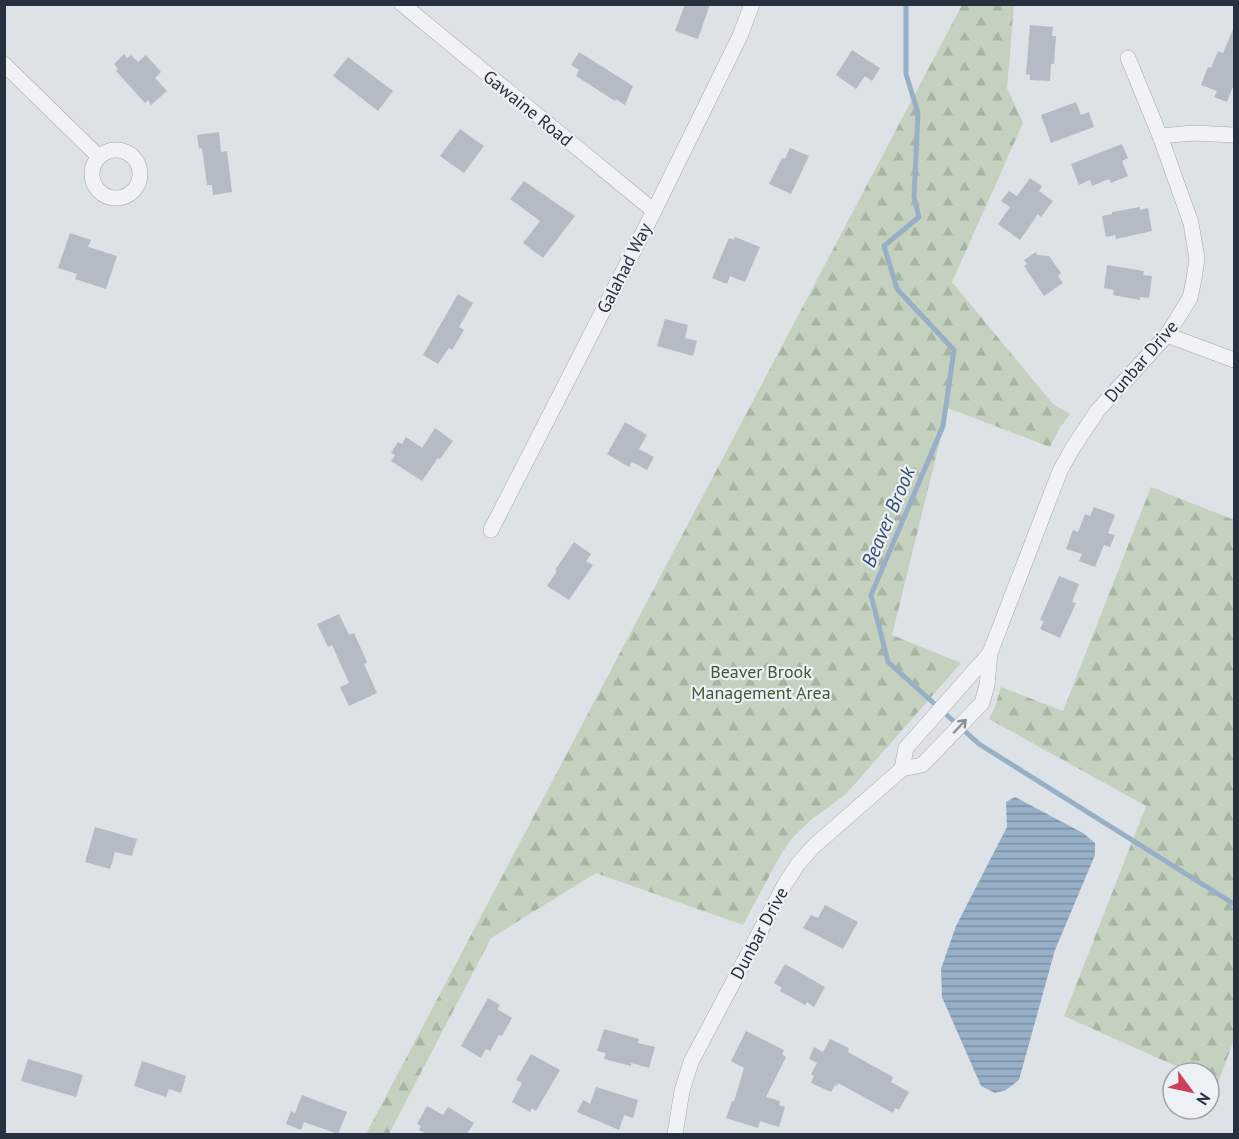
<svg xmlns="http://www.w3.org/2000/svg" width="1239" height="1139" font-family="'PT Sans',sans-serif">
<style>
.forest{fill:url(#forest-firs)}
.water{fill:url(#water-rules)}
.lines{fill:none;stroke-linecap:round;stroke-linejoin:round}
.stream{stroke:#97b0c8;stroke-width:5}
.building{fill:#b5bbc4}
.minor-casing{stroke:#a3a9b1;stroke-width:16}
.minor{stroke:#f0f2f6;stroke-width:15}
.oneway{stroke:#8c919a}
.labels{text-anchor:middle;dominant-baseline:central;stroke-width:4.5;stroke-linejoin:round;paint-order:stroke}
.street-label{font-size:18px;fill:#27303e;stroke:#edf0f5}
.park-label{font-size:18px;fill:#3c5a34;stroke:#edf0f5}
.water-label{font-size:20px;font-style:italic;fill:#304f72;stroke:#edf0f5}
</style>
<defs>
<pattern id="forest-firs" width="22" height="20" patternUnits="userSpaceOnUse" patternTransform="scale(1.5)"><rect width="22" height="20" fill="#c4d1be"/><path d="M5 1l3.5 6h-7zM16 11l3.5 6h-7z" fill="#a8b4a4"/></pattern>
<pattern id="water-rules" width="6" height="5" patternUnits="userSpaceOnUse" patternTransform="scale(1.5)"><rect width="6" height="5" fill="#97b0c8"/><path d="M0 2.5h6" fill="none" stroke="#7b90a4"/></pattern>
</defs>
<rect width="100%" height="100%" fill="#dde2e7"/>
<g class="forest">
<polygon points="962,5 1014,5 1007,88 1023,123 952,282 1053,404 1070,414 1060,427 1050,447 948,408 892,635 961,663 846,794 812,819 793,837 780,856 743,925 596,873 491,938 389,1134 366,1134"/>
<polygon points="1151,487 1234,520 1234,1040 1217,1085 1209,1081 1209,1073 1191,1073 1064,1016 1146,806 989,719 995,707 1001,687 1063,711"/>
</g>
<polygon class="water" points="1015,797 1083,833 1095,843 1095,855 1055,950 1019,1080 1006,1090 995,1093 981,1086 942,997 941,969 956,926 1007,827 1006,802"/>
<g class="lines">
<polyline class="stream" points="906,4 906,74 918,113 914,197 919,217 884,246 897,289 954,350 943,426 871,595 888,662 979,744 1234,904"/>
</g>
<g class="building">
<polygon points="685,4 710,4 698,39 675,31"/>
<polygon points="1030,25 1053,27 1052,36 1056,36 1054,64 1051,64 1050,81 1030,80 1030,75 1026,74"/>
<polygon points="1234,27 1234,84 1227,102 1214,97 1217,91 1201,85 1208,67 1211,68 1218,51 1223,53"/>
<polygon points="852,50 880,68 872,81 865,76 856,89 836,75"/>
<polygon points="579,52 633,86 625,105 616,99 615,101 576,76 579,70 571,65"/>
<polygon points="124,54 127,58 131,55 138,62 146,55 161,72 155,78 167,91 151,105 148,100 145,103 116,71 118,69 114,64"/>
<polygon points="348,57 393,91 378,111 333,76"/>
<polygon points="1076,102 1081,115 1089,112 1094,127 1051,143 1041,115"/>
<polygon points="460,129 484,146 464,173 440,156"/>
<polygon points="219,132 221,152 227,151 232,192 213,195 212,185 207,185 202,148 199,149 197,135"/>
<polygon points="1122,144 1128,158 1122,161 1128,176 1111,183 1109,179 1092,186 1090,180 1079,185 1071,164"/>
<polygon points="790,148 809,156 791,194 769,184 782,158 785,159"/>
<polygon points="1030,178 1042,186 1039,191 1053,201 1041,217 1038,214 1020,240 998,224 1010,207 1001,201 1009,191 1017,196"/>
<polygon points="524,181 575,216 543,258 523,243 540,221 510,199"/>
<polygon points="1140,207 1140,210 1148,208 1152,231 1116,239 1115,235 1106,237 1102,216 1112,214 1112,212"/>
<polygon points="70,233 91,240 88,247 117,256 106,289 75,279 77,274 58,268"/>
<polygon points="735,237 760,247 745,282 730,276 727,284 712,278 729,238 734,240"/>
<polygon points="1036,252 1037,255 1049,256 1061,273 1058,276 1063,283 1044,296 1024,266 1027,264 1024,260"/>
<polygon points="1107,265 1144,271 1143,275 1152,276 1149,298 1140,297 1140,300 1113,295 1114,290 1104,288"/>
<polygon points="458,294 473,303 459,327 464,330 452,350 449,348 438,364 423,355"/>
<polygon points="665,319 688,325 685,338 697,341 693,356 657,346"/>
<polygon points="625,422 647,435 639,449 654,457 647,470 632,462 629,467 607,454"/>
<polygon points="435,428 453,441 440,459 438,458 422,481 391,461 395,455 391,453 398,442 402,444 406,437 422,448"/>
<polygon points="1094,507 1115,515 1108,533 1115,535 1110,547 1104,545 1095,567 1079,561 1082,554 1066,549 1073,530 1078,532 1085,514 1090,516"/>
<polygon points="574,542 591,554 586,561 593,565 569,600 547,586 557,571 555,570"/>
<polygon points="1059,576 1079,584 1072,602 1076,603 1060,638 1040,629 1044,621 1040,620"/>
<polygon points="339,614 349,635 354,633 367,662 364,664 377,693 349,706 340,687 349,683 332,645 328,647 317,624"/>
<polygon points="95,827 137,839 132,856 115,852 110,869 85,862"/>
<polygon points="825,905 858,922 843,949 803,928 811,915 818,918"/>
<polygon points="785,964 825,987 814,1007 807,1002 805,1005 780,991 782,988 774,983"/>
<polygon points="488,998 500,1005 497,1009 512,1018 502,1036 499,1035 490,1051 486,1049 481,1058 461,1046"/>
<polygon points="604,1029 639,1039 638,1043 655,1047 649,1068 631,1063 631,1066 604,1059 606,1053 597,1051"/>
<polygon points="746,1031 784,1050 782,1054 786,1057 766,1097 780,1101 779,1105 785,1107 779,1127 760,1121 758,1128 726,1118 732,1101 734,1101 744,1068 731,1061"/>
<polygon points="830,1039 849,1048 848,1052 893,1077 891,1082 909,1092 899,1110 895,1108 893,1113 838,1083 837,1086 835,1085 831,1092 811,1083 814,1076 811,1074 817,1063 809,1059 814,1047 823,1052"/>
<polygon points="531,1054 560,1070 536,1111 532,1108 530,1112 512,1102 522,1083 516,1080"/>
<polygon points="28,1059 83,1075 76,1097 21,1081"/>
<polygon points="142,1061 186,1076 181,1093 169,1089 166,1097 134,1086"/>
<polygon points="596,1087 638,1100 633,1118 624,1115 619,1130 577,1112 583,1100 590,1104"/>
<polygon points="302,1095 347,1112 338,1134 304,1122 301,1130 286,1124 291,1111 295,1113"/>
<polygon points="427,1106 443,1115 448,1107 474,1123 467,1134 427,1134 419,1130 421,1126 417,1124"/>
</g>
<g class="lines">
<defs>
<g id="minor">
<polyline points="402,4 654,211"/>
<polyline points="4,64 99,157"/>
<polyline points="1160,136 1194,133 1234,135"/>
<circle cx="116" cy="174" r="24"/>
<polyline points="1167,335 1234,360"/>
<polyline points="491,530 654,211 740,36 752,4"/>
<polyline points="902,769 906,748 990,653"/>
<polyline points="675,1134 682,1091 691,1062 785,884 798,864 814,846 902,769 922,765 982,703 987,685 990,653 1060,471 1072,449 1098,410 1167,335 1190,298 1194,279 1197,259 1191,223 1160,136 1128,58"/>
</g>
</defs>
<use href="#minor" class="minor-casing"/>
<use href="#minor" class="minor"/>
</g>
<defs><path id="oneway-shaft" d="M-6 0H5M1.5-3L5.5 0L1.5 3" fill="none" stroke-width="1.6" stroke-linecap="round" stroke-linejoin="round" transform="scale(1.5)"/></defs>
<use class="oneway" href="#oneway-shaft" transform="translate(960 726) rotate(-47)"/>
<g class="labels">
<g class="street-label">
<text transform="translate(528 108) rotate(39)">Gawaine Road</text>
<text transform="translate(624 268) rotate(-63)">Galahad Way</text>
<text transform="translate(1141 361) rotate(-49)">Dunbar Drive</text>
<text transform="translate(759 933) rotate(-62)">Dunbar Drive</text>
</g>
<g class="park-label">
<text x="761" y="671">Beaver Brook<tspan x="761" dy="21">Management Area</tspan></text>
</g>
<g class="water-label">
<text transform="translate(888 517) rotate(-67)">Beaver Brook</text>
</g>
</g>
<rect width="1239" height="1139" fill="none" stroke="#27303e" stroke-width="12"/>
<g transform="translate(1191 1091) rotate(123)"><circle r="28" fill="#edf0f5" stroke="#9ea3ac" stroke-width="1.5"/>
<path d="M0-4.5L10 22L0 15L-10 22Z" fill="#cf3f58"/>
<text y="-9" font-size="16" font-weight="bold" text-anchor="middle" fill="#27303e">N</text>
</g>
</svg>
